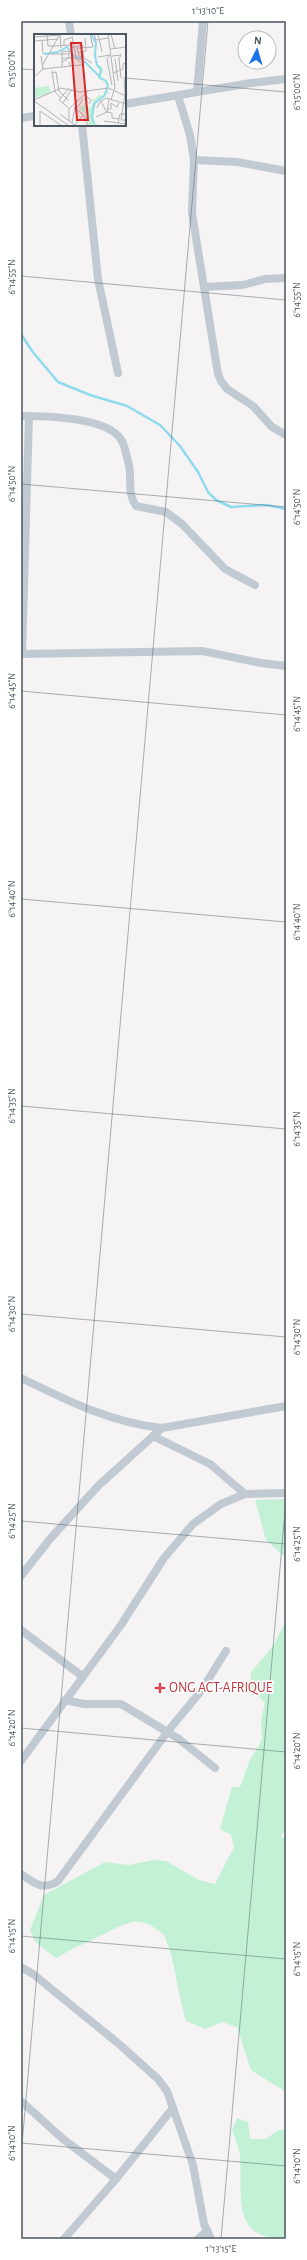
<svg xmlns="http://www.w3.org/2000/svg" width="307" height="2260" font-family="'Alegreya Sans',sans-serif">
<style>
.green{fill:#c3f1d5}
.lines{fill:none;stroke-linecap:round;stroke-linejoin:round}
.stream{stroke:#90daee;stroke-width:2.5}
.street{stroke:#c1cad2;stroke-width:8}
.ticks{fill:none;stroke:#4a5661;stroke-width:1;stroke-opacity:0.45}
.health-dot{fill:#e0444e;stroke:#fff;stroke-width:1.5}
.labels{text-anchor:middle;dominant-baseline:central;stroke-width:3.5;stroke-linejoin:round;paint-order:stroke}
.health-label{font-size:14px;fill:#be3a42;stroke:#fff;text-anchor:start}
.inset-river{fill:none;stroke:#90daee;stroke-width:2}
.inset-road{fill:none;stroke:#b1b4b9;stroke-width:1}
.view{fill:#d62828;fill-opacity:0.15;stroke:#d62828;stroke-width:2}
.inset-edge{fill:none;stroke:#4a5661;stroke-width:2}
.neatline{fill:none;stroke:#4a5661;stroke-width:1.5}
.ticks-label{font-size:10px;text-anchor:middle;fill:#4a5661}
</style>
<rect width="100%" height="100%" fill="#f5f3f3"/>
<g class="green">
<polygon points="286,1499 286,1558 266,1540 255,1500"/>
<path d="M 286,1621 L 286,1829 L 281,1836 L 286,1839 L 286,2092 L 251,2070 L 237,2027 L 222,2022 L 205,2029 L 186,2021 C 178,1995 175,1960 165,1937 C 163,1933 159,1931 156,1929 C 136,1913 120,1927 100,1936 C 84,1944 73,1948 56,1958 L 35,1942 L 30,1930 L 44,1895 L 105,1862 L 129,1865 L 153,1860 L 166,1861 L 199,1880 L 215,1884 L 234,1847 L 231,1835 L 220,1829 L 232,1787 L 240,1787 L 250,1760 L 262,1740 L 261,1720 L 265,1703 L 250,1687 L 251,1672 L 273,1646 Z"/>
<path d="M 237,2118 L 248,2122 L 250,2139 L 266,2139 L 278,2130 L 286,2130 L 286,2239 C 230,2239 243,2196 240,2157 C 240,2148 234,2138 232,2130 Z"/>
</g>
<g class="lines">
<polyline class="stream" points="21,334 32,351 58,382 90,395 127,406 160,425 180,446 198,472 208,492 216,500 231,507 266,505 286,509"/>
<g class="street">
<polyline points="69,21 71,35"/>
<polyline points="197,92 203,21"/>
<polyline points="178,96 190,135 194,160 192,213 218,374 221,381 227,389 253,406 272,427 286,435"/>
<polyline points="125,104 251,83 286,79"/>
<polyline points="21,118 35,116"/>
<polyline points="82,125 98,279 118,373"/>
<polyline points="194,160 237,162 286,171"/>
<polyline points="204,287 243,285 265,279 286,278"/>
<path d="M 21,416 C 45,416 109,417 122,441 C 125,447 127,458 129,465 C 132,480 127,493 136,506 L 166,512 L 182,524 L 225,569 L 255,585"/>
<polyline points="21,654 202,651 261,663 286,666"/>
<polyline points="22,654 29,416"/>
<path d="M 21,1378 C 66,1400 111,1423 162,1428 L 286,1406"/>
<polyline points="153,1436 210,1464 245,1494"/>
<polyline points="21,1576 50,1539 98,1486 162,1428"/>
<polyline points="21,1630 82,1676"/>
<polyline points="65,1700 84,1704 121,1704 179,1739 215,1768"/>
<polyline points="21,1761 121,1625 164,1558 193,1524 221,1504 245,1494 286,1493"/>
<path d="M 21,1874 C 34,1883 43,1891 58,1881 L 168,1731 L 201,1691 L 226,1651"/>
<polyline points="21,1967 33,1974 119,2044 158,2079 167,2091 193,2165 204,2224 211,2239"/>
<polyline points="21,2101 63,2139 116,2179"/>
<polyline points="64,2239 116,2179 173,2108"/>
<polyline points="198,2239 207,2231"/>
</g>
</g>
<path class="ticks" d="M 21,69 L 35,70M 125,78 L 286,92M 21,276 L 286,300M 21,484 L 286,507M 21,691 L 286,715M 21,899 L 286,922M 21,1106 L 286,1129M 21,1314 L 286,1337M 21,1521 L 286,1544M 21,1728 L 286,1752M 21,1936 L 286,1959M 21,2143 L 286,2166M 21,2156 L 208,21M 221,2239 L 286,1500"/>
<path class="health-dot" d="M158 1682h4v4h4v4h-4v4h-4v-4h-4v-4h4z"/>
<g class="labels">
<g class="health-label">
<text x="169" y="1688">ONG ACT-AFRIQUE</text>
</g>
</g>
<g transform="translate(34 34)">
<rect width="92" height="92" fill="#f5f3f3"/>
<path d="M 57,1 L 63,9 L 61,19 L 63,29 L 69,35 L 67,44 L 74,49 L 75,53 L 69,46 L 65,46 L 66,35 L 62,31 L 60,22 L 62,9 ZM 15,52 L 17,59 L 0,64 L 0,54 ZM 73,55 L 75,59 L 63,67 L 61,72 L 59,86 L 65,92 L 55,92 L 51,81 L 54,81 L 44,74 L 50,72 L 52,60 L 54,64 L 52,71 L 57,74 L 59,66 L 65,61 L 69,62 Z" fill="#c3f1d5"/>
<path class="inset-river" d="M 57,0 L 62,9 L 61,21 L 63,31 L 67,35 L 65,43 L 72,47 L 74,52 L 70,62 L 60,70 L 58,83 L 60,89M 10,20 L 24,18 L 33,13 L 40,22 L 49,26 L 65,42"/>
<path class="inset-road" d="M 13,0 L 14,12 L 21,12M 60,0 L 62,6 L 74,4M 64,0 L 68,18M 74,0 L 81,53 L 77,66M 77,0 L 81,15M 26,1 L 27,14M 0,3 L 26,1M 38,3 L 42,22M 8,6 L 9,20M 0,7 L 24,5M 30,11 L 30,6 L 39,3M 21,12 L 36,11M 43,13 L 45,22 L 50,24M 36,14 L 48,11 L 50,14M 44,14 L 59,13 L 56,0M 77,15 L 92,13M 49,18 L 50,24 L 58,29M 44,19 L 52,17 L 51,4M 16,20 L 35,20M 76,21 L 73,25 L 78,51M 7,22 L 9,35 L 36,32 L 35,28M 78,22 L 87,21 L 85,25 L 87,44M 64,23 L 76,21M 28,24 L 41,24 L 47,29M 81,25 L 84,47M 8,32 L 26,0M 36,32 L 48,31 L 50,28M 28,33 L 28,18 L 35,17 L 35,24 L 28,28M 18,37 L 21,58 L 27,64M 18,39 L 22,38 L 25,57 L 35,67M 79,39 L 89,35 L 89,30 L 92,29M 0,43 L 9,35M 90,43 L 91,60 L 87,86 L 91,86M 35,54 L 25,66 L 36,75M 52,59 L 52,62 L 57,66 L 55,70M 0,66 L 27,54 L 46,58 L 74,54 L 92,62M 0,67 L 10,74M 67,67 L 73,79M 29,69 L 38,55M 41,72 L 44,73 L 49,65M 9,73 L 35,92M 40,74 L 49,80 L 54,92M 63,74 L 66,68 L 72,64 L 92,70M 74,75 L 77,75 L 77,69 L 83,73 L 85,69M 6,77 L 28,92M 6,77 L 6,92M 73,78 L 78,79 L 78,84 L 85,85M 26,80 L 42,92M 62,83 L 73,78 L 75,65M 35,87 L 35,75 L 55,56M 70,87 L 92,90M 38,89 L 41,73M 84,89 L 86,80 L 92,80M 41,91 L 49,81M 91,92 L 92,78"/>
<path class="view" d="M 37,9 L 47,9 L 54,86 L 43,86 Z"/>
<rect width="92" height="92" class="inset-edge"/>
</g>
<rect width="307" height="2260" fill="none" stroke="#ffffff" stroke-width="44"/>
<g transform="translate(257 50) rotate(5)"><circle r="19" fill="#ffffff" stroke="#b7bbc0"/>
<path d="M0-3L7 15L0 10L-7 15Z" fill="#1a73e8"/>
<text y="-6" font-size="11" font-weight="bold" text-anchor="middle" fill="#4a5661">N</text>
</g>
<rect x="22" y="22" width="263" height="2216" class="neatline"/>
<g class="ticks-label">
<text x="208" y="14">1°13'10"E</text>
<text transform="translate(11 69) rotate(-90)" y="4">6°15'00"N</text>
<text transform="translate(296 92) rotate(-90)" y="4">6°15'00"N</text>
<text transform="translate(11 277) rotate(-90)" y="4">6°14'55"N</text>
<text transform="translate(296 300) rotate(-90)" y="4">6°14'55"N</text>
<text transform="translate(11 484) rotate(-90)" y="4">6°14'50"N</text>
<text transform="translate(296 507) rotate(-90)" y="4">6°14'50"N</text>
<text transform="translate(11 691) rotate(-90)" y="4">6°14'45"N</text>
<text transform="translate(296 714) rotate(-90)" y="4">6°14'45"N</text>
<text transform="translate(11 899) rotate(-90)" y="4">6°14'40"N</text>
<text transform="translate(296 922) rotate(-90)" y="4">6°14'40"N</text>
<text transform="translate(11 1106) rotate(-90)" y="4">6°14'35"N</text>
<text transform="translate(296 1129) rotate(-90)" y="4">6°14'35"N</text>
<text transform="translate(11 1314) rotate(-90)" y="4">6°14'30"N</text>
<text transform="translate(296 1337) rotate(-90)" y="4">6°14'30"N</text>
<text transform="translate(11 1521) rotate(-90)" y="4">6°14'25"N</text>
<text transform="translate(296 1544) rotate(-90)" y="4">6°14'25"N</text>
<text transform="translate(11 1728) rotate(-90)" y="4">6°14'20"N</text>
<text transform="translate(296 1751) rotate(-90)" y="4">6°14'20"N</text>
<text transform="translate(11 1936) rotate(-90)" y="4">6°14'15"N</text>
<text transform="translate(296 1959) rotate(-90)" y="4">6°14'15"N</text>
<text transform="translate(11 2143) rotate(-90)" y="4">6°14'10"N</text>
<text transform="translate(296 2166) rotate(-90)" y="4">6°14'10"N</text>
<text x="221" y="2252">1°13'15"E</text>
</g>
</svg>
